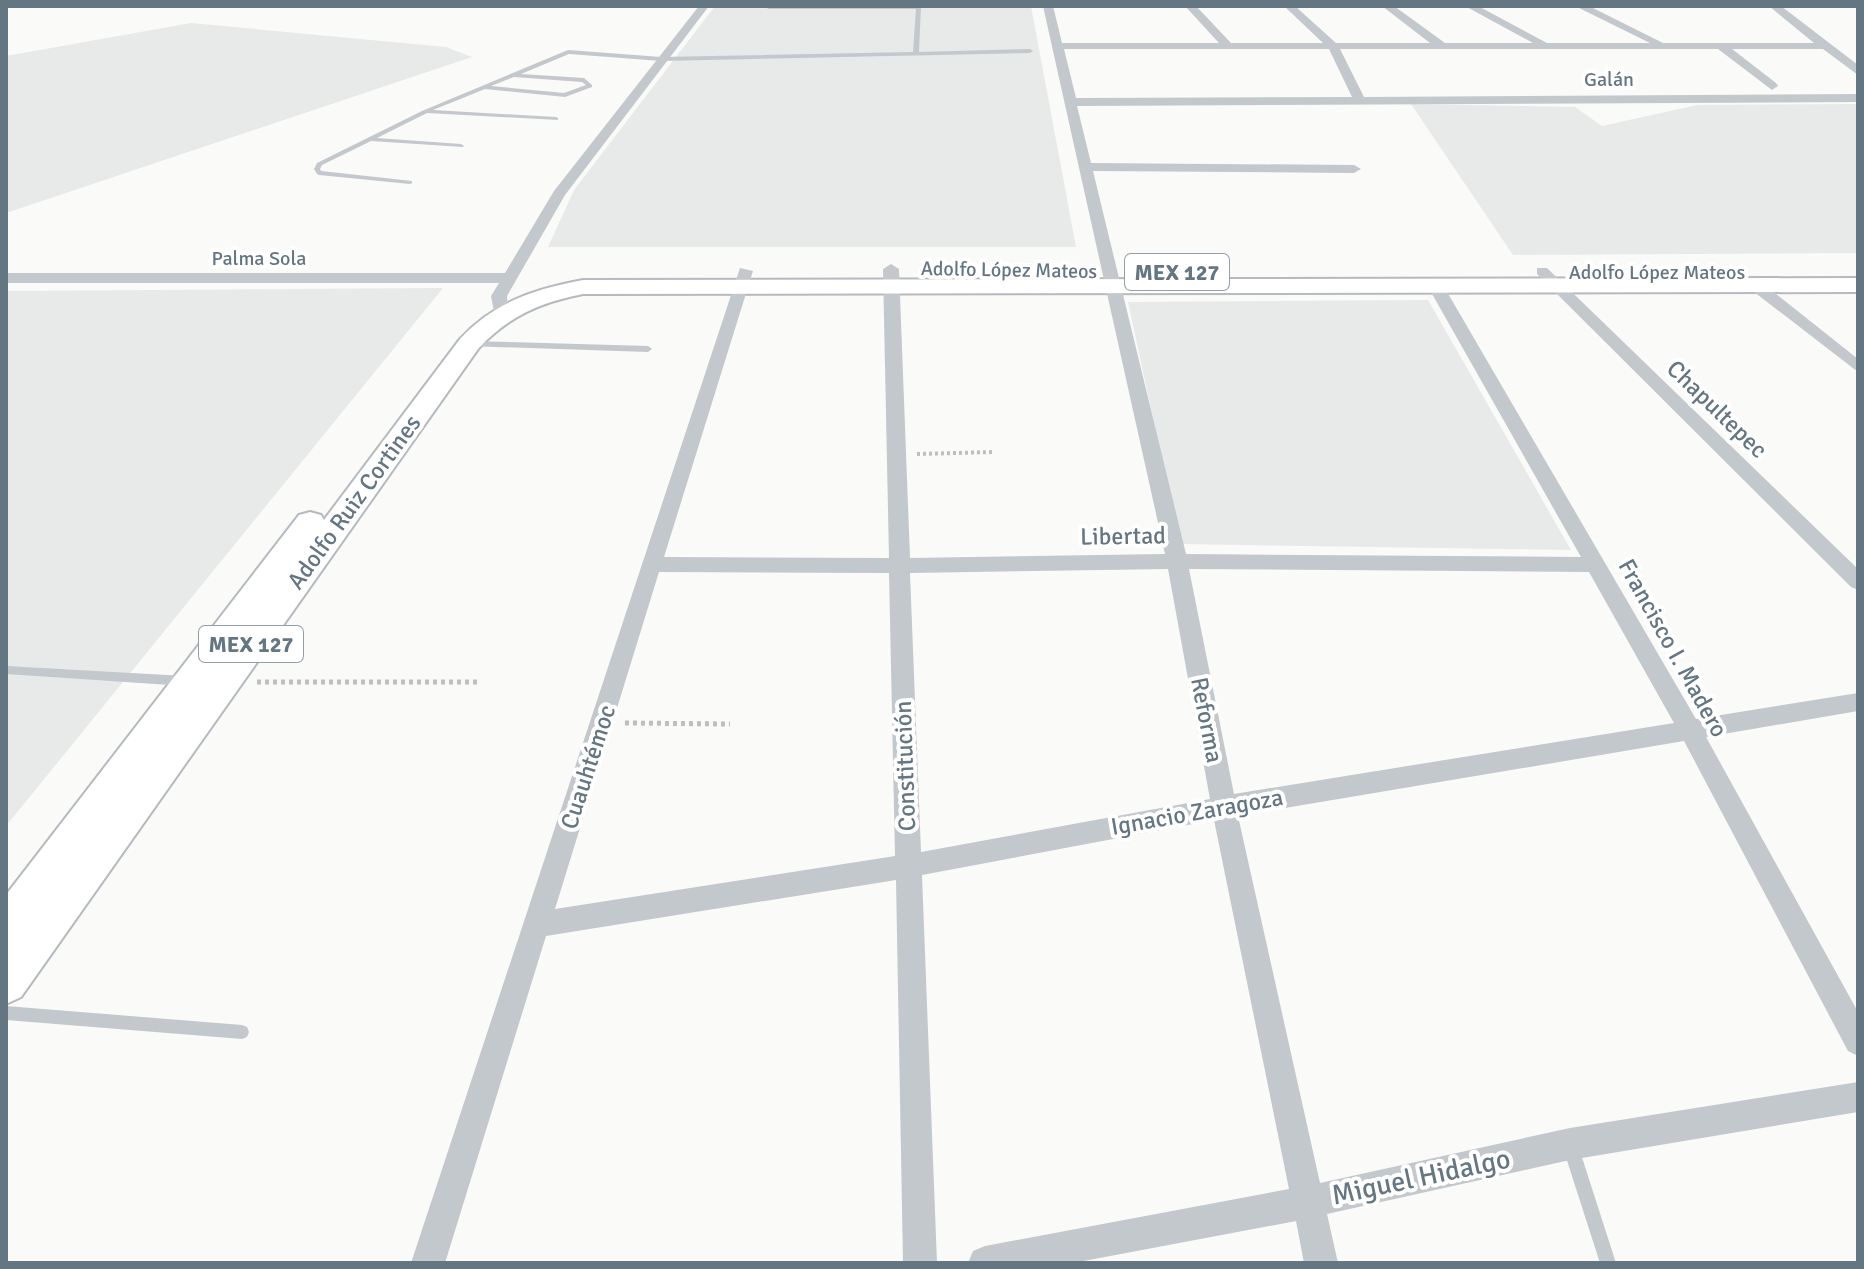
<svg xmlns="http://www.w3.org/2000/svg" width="1864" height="1269" font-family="Signika,sans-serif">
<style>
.built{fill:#e8e9e9}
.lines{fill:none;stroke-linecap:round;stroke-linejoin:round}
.primary-casing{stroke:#b5babe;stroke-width:4}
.path-far1{stroke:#bbbfc2;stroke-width:4;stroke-dasharray:3 3;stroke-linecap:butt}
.path{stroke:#bbbfc2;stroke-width:5;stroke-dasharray:4 4;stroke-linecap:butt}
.lane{fill:#c3c8cc;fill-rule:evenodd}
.street{fill:#c3c8cc;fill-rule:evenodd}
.primary{fill:#fff;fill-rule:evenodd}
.labels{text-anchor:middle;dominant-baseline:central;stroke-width:8;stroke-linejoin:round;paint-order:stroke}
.far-street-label{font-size:20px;fill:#657683;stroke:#fff}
.shield{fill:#fff;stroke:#939fa8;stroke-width:2}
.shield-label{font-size:22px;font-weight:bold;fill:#657683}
.street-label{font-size:24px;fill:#657683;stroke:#fff}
.near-street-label{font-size:28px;fill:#657683;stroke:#fff}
</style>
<rect width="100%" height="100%" fill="#fafaf8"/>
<g class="built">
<polygon points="715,6 1031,6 1076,247 548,247 574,190"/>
<polygon points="191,23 446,47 472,57 6,213 6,56"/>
<polygon points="1411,104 1575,107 1602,126 1697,105 1858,104 1858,253 1513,255"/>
<polygon points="443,288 6,826 6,291"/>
<polygon points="1428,300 1571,550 1180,544 1128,302"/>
</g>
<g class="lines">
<defs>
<path id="primary" d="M 1858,278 L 1858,292 L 583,294 C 541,302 507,317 478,349 L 21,997 L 6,1004 L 6,895 L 299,515 L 310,512 L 321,515 L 324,520 L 460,339 C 494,302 535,289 583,280 Z"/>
</defs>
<use href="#primary" class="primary-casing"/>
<polyline class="path-far1" points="917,454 994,452"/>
<g class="path">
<polyline points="257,682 477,682"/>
<polyline points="625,723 730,724"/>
</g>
<g class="lane">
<path d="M 766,6 L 921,6 L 919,52 L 1030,49 L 1033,51 L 1030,53 L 661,61 L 569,54 L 521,74 L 584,78 L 592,85 L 592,87 L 565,97 L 485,89 L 433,110 L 556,117 L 558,118 L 558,120 L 427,113 L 377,138 L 461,144 L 464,146 L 463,147 L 371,141 L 322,165 L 320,169 L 321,171 L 412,181 L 412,183 L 410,184 L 319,175 L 317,174 L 314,169 L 317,163 L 422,111 L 568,50 L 661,57 L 913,52 L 916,9 L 768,9 ZM 514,77 L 582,82 L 586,85 L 564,93 L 491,86 Z"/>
<polygon points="470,341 648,346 652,349 648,352 467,346 466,344"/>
<polygon points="6,666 185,676 189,678 191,681 189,684 185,686 6,674"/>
<polygon points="6,1006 242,1025 247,1027 249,1032 247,1037 242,1039 6,1020"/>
<polygon points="1570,1137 1576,1139 1578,1145 1616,1263 1600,1263 1562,1145 1564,1139"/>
</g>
<g class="street">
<polygon points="699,6 709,6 565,195 507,296 508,315 502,317 494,312 491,296 499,283 6,283 6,273 505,273 554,191"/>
<path d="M 1043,6 L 1053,6 L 1062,43 L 1219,43 L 1185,6 L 1196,6 L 1231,43 L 1323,43 L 1284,6 L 1295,6 L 1336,43 L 1430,43 L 1382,6 L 1394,6 L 1445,43 L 1533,43 L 1465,6 L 1478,6 L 1547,43 L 1650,43 L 1575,6 L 1589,6 L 1663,43 L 1814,43 L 1769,6 L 1781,6 L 1858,65 L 1858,75 L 1823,49 L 1732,49 L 1776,83 L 1778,86 L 1772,90 L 1718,49 L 1340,49 L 1364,97 L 1858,94 L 1858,102 L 1077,106 L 1091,163 L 1354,165 L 1361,169 L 1354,173 L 1093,171 L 1186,554 L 1581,557 L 1427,285 L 1435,280 L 1443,285 L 1696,719 L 1858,693 L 1858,711 L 1706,737 L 1858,1012 L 1858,1056 L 1848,1051 L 1684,741 L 1238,816 L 1320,1183 L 1570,1128 L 1858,1082 L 1858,1112 L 1570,1160 L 1327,1214 L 1338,1263 L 1304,1263 L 1296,1221 L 1073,1263 L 968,1263 L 973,1251 L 985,1246 L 1289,1189 L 1214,820 L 922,875 L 937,1263 L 903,1263 L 896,880 L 546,936 L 445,1263 L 411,1263 L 740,268 L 753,271 L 664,557 L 889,558 L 883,269 L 891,264 L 899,269 L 910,558 L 1165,554 ZM 1064,49 L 1329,49 L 1352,97 L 1076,98 ZM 1168,569 L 1210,799 L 921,852 L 910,573 ZM 1189,569 L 1589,572 L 1674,723 L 1234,794 ZM 659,572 L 889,573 L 895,856 L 555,909 Z"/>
<polygon points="1537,268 1547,268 1858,569 1858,590 1851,587 1537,274"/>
<polygon points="1749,282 1761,282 1858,359 1858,372 1749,288"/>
</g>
<use href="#primary" class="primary"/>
</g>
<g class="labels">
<g class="far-street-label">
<text x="1609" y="79">Galán</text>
<text x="259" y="258">Palma Sola</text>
<text transform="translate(1009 270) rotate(1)">Adolfo López Mateos</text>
<text x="1657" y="272">Adolfo López Mateos</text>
</g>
<g class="shield">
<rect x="1125" y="254" width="104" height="36" rx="6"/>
<rect x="199" y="626" width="104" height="36" rx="6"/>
</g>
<g class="shield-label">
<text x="1177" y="272">MEX 127</text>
<text x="251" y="644">MEX 127</text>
</g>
<g class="street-label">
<text transform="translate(1717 409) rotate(44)">Chapultepec</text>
<text transform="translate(354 502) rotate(-54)">Adolfo Ruiz Cortines</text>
<text transform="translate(1123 536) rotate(-1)">Libertad</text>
<text transform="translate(1673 648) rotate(61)">Francisco I. Madero</text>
<text transform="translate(1207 720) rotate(79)">Reforma</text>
<text transform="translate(905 766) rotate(-92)">Constitución</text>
<text transform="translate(588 767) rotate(-72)">Cuauhtémoc</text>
<text transform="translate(1197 812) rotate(-10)">Ignacio Zaragoza</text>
</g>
<g class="near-street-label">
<text transform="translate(1421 1177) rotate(-12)">Miguel Hidalgo</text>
</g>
</g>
<rect width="1864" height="1269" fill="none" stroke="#657683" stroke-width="16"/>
</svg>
